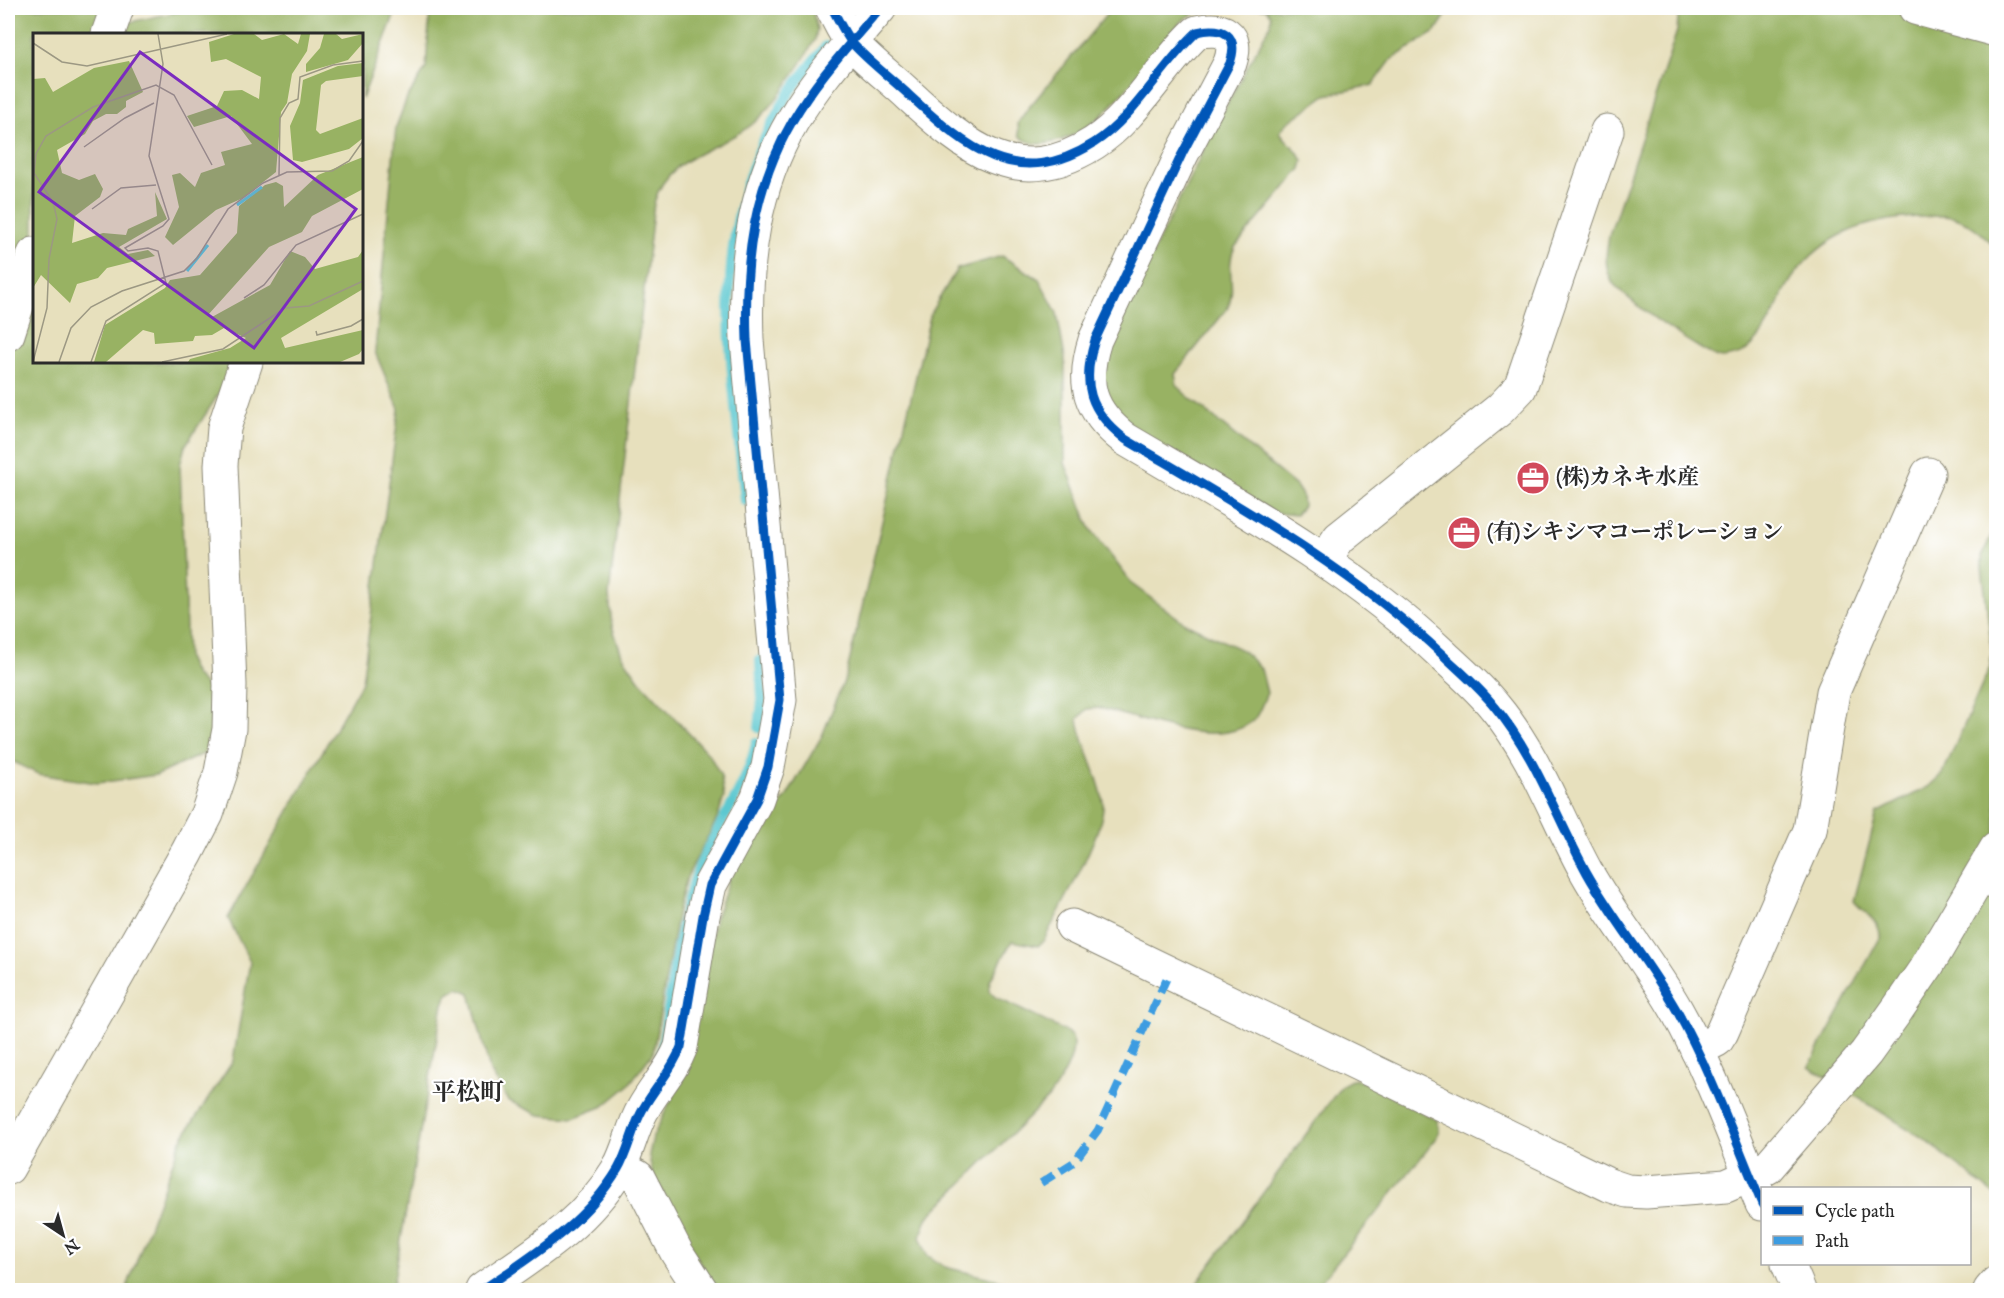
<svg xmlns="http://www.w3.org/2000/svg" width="2004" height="1298" font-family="'IM FELL English','Noto Serif JP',serif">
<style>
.forest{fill:#98b263;stroke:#626e47;stroke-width:1.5}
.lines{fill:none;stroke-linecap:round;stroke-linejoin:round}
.stream{stroke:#5bc8d0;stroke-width:10}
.street-casing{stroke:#898674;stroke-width:35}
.secondary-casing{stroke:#898674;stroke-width:35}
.street{stroke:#fff;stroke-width:33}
.secondary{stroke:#fff;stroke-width:33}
.quiet{stroke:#3d9ce1;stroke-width:8;stroke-dasharray:15 8;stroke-linecap:butt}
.cycleway-casing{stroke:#fff;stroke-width:13}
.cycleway{stroke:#0057b8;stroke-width:9}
.labels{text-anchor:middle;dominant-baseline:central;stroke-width:4.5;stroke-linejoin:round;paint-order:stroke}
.poi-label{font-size:22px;font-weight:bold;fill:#2b2b2b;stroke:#fff;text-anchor:start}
.neighbourhood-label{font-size:24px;font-weight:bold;fill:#2b2b2b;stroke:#fff}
.inset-river{fill:none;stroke:#5bc8d0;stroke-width:3}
.inset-road{fill:none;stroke:#9c9883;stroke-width:1.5}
.view{fill:#7b2cbf;fill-opacity:0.15;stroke:#7b2cbf;stroke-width:3}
.inset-edge{fill:none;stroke:#2b2b2b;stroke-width:3}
</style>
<rect width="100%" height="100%" fill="#fff"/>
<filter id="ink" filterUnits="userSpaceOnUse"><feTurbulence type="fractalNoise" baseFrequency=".0167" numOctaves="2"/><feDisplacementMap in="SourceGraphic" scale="12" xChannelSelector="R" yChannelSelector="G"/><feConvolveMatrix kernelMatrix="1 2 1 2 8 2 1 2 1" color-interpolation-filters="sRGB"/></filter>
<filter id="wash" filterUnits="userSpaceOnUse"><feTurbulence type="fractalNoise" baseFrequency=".008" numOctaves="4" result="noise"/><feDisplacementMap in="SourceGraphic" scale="24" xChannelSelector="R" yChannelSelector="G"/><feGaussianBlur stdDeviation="1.35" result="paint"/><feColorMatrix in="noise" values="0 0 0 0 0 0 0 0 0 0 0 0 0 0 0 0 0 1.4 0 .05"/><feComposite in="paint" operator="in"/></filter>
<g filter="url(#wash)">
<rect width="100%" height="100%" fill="#e7e0bd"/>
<g class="forest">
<polygon points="8,8 104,8 98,29 195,8 397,8 362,99 362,34 34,34 34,362 233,362 222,389 185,446 180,465 187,658 195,675 214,694 212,750 157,775 97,783 38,774 8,759"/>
<path d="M 430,8 L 812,8 L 817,29 L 815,40 C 801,65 776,104 755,122 C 719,152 668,153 654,203 L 609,595 L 612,626 L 622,655 L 640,681 L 710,756 L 721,776 L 724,797 L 718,817 L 687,877 L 678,910 L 653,1053 L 627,1087 L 604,1106 L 573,1118 L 539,1115 L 509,1101 L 490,1071 L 470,993 L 459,988 L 448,994 L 443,1004 L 392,1290 L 126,1290 L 181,1140 L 233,1061 L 250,962 L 228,918 L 362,682 L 399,409 L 375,352 L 396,127 L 407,98 L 426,68 Z"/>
<path d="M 1112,8 L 1253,8 C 1233,9 1207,7 1189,16 C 1179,21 1171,34 1164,42 C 1134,77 1104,128 1058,141 C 1042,145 1032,146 1019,136 L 1018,123 L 1026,111 Z"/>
<path d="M 1259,8 L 1451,8 L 1435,32 L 1392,59 L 1373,85 L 1326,95 L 1286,124 L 1280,132 C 1287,143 1298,149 1303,161 L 1301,169 L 1235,247 C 1224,268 1238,288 1227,309 L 1175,374 L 1177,385 L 1184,393 L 1296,486 L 1302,495 L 1303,506 L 1296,515 L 1275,513 L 1132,429 L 1106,401 L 1101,364 L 1107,345 L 1218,121 L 1270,25 L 1271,16 L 1266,9 Z"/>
<path d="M 1679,8 L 1996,8 L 1996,247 C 1985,237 1975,226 1961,220 C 1948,214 1934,216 1920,217 C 1867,219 1822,234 1791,280 C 1776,303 1768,336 1744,352 C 1740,355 1727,358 1722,358 C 1706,357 1618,295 1611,280 C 1604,265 1606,252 1609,236 L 1677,31 Z"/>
<path d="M 1002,256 L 1039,279 L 1057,313 L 1065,358 L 1065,463 L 1090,528 L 1133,585 L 1185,623 L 1242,650 L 1261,669 L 1267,693 C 1263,701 1260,712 1255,718 C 1223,753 1140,718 1100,708 L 1087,709 L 1078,719 C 1082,748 1100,774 1103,803 C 1106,830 1058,912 1044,940 L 1038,946 L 1012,941 L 990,981 L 989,991 L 995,997 L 1067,1032 L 1072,1037 C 1077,1058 1060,1081 1049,1097 L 928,1217 L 920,1237 L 927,1255 L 945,1267 L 1040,1290 L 719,1290 L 699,1262 L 652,1172 L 649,1155 L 653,1137 L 682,1077 L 715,918 L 735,862 L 787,796 L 822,736 L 846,676 L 931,312 L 957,269 Z"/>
<path d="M 1996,525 L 1996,1196 L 1923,1138 L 1809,1067 L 1880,938 C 1881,920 1864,914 1854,901 L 1877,813 L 1928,787 L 1943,773 L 1990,667 L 1992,652 L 1982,567 L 1982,556 Z"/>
<polygon points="1355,1078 1437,1120 1439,1130 1436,1139 1314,1290 1192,1290 1342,1085"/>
</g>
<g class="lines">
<g class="stream">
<polyline points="853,12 857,8"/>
<path d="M 745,501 C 732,363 705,239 778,112 C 791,88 809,67 826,46"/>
<polyline points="759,728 762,700 760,660"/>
<path d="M 660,1061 C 670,1005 676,933 694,881 C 710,832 744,798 756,743"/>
</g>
</g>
</g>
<g filter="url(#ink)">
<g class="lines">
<defs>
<g id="street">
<path d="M 832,8 C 838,19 844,33 852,43 C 869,62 891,78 910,96 C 966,147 1017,192 1094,143 C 1135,117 1161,65 1197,32 C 1222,26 1240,34 1230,63 L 1182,154 L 1095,340 C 1081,384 1089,411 1125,439 C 1237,505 1349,566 1444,656 C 1461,672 1480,688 1495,707 C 1536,756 1556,817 1587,873 C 1614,921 1650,963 1677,1011 C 1711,1072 1735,1140 1762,1204"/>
<polyline points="1915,8 1996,30"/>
<polyline points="108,34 117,8"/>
<polyline points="8,334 34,254"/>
<polyline points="1325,559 1339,538 1500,409 1520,388 1607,131"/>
<polyline points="1072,926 1609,1185 1627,1191 1646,1192 1726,1186 1767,1168 1866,1053 1897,1010 1927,966 1996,849"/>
<polyline points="1697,1050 1717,1040 1722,1032 1810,830 1833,692 1928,474"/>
<polyline points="619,1167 638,1177 677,1253 701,1290"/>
<polyline points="8,1168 187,853 207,814 221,772 229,729 230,685 221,465 224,428 246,362"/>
<polyline points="1788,1264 1799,1290"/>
<path d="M 482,1290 C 533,1255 585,1224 618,1169 C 629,1150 632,1128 643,1109 C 655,1087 672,1071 681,1047 L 703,916 L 710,885 L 757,799 L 768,767 L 780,700 L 747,340 C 744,263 753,188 793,120 C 817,79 850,44 880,8"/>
</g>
<polyline id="secondary" points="1990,1290 1996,1283"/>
</defs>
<use href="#street" class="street-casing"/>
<use href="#secondary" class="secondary-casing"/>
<use href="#street" class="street"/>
<use href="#secondary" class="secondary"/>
<polyline class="quiet" points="1041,1183 1074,1162 1098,1130 1169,973"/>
<defs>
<g id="cycleway">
<path d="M 832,8 C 838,19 844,33 852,43 C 869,62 891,78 910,96 C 966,147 1017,192 1094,143 C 1135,117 1161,65 1197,32 C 1222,26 1240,34 1230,63 L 1182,154 L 1095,340 C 1081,384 1089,411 1125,439 C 1237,505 1349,566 1444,656 C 1461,672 1480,688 1495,707 C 1536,756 1556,817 1587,873 C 1614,921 1650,963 1677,1011 C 1711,1072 1735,1140 1762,1204"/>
<path d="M 482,1290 C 533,1255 585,1224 618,1169 C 629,1150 632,1128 643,1109 C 655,1087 672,1071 681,1047 L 703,916 L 710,885 L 757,799 L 768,767 L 780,700 L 747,340 C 744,263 753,188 793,120 C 817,79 850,44 880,8"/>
</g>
</defs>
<use href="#cycleway" class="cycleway-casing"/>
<use href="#cycleway" class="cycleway"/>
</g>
</g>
<defs>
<symbol id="office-disc" viewBox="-11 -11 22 22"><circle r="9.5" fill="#d1495b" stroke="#fff"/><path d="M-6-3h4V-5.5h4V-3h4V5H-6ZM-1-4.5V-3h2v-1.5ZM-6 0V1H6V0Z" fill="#fff"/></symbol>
</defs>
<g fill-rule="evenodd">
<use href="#office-disc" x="1514" y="459" width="38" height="38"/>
<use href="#office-disc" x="1445" y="514" width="38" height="38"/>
</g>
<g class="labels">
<g class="poi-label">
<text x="1556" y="478">(株)カネキ水産</text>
<text x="1487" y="533">(有)シキシマコーポレーション</text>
</g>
<g class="neighbourhood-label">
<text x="468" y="1093">平松町</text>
</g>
</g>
<g transform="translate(33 33)">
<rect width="330" height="330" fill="#e7e0bd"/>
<path d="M 201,1 L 221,1 L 229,7 L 251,1 L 265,11 L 268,1 L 277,1 L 274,18 L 259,41 L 254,70 L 248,79 L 243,139 L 210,165 L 183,177 L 140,212 L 132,204 L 146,174 L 139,142 L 147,140 L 162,154 L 168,140 L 192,132 L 188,119 L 219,111 L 198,83 L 161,94 L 154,83 L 184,73 L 191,58 L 209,57 L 226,66 L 228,44 L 193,26 L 178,29 L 176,9 ZM 291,1 L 303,1 L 309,6 L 330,1 L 330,10 L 315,27 L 273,39 L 273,31 L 287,15 ZM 96,28 L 110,59 L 93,68 L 93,74 L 84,81 L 73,81 L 60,88 L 52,101 L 24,117 L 29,140 L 46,147 L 62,141 L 70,156 L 67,164 L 42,183 L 39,210 L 70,200 L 93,202 L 95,196 L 124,183 L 122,159 L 134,186 L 86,214 L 95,221 L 115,217 L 122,223 L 74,235 L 65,245 L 44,251 L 37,270 L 8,242 L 0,255 L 0,46 L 12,45 L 20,59 L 61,35 ZM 330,30 L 330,43 L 293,48 L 288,52 L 283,97 L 287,101 L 330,85 L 330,105 L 316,116 L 269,129 L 260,127 L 257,93 L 267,70 L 270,47 L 305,33 ZM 330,124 L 330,156 L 279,183 L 269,199 L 236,214 L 175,282 L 179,284 L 237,252 L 257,218 L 272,224 L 282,236 L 325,224 L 330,217 L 330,256 L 248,305 L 252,315 L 330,297 L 330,316 L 326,321 L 307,329 L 155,329 L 157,326 L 197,315 L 213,305 L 191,295 L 179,302 L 162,303 L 160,308 L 122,311 L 121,300 L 110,297 L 73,329 L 61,329 L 72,292 L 132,255 L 137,247 L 167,242 L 204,200 L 206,173 L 232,152 L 243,149 L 250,153 L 251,174 L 285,142 Z" fill="#98b263"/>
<path class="inset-river" d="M 204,172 L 229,154M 154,238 L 175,212"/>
<path class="inset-road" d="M 0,10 L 29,29 L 54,33 L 194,1M 51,114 L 92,85 L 121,70M 246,142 L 247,85 L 256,70 L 265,66 L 267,44 L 300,32 L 330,28M 59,176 L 88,155 L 123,152M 211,265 L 231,252 L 263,212 L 330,181M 283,298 L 284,302 L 318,293 L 330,286M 0,329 L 14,275 L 16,226 L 24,186 L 20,169 L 1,140 L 3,121 L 13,103 L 60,74 L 123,52 L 141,62 L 179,132M 26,329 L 38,295 L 58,274 L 89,258 L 151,238 L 164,225 L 195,176 L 230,150 L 254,139 L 299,138 L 316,128 L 330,108M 58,329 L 73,288 L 133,250 L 125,218 L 115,215 L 95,218 L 92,215 L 130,193 L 136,186 L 116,123 L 130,31 L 125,1M 129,329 L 190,316 L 252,275 L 276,273 L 330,248"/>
<path class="view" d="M 107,19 L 323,176 L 221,315 L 6,159 Z"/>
<rect width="330" height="330" class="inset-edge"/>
</g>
<rect width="2004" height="1298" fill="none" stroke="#fff" stroke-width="30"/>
<rect x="1761" y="1187" width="210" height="78" fill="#ffffff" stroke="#aaaaaa" stroke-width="1.5"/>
<rect x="1773" y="1206" width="30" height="9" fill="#0057b8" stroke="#aaaaaa" stroke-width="1.5"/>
<text x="1815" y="1217" font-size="18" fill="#2b2b2b">Cycle path</text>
<rect x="1773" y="1236" width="30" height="9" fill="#3d9ce1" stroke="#aaaaaa" stroke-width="1.5"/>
<text x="1815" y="1247" font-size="18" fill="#2b2b2b">Path</text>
<g transform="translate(63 1235) rotate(144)" stroke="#ffffff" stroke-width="4.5" paint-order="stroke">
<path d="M0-4.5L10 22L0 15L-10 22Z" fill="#2b2b2b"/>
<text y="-9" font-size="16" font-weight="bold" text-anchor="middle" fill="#2b2b2b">N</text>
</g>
</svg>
